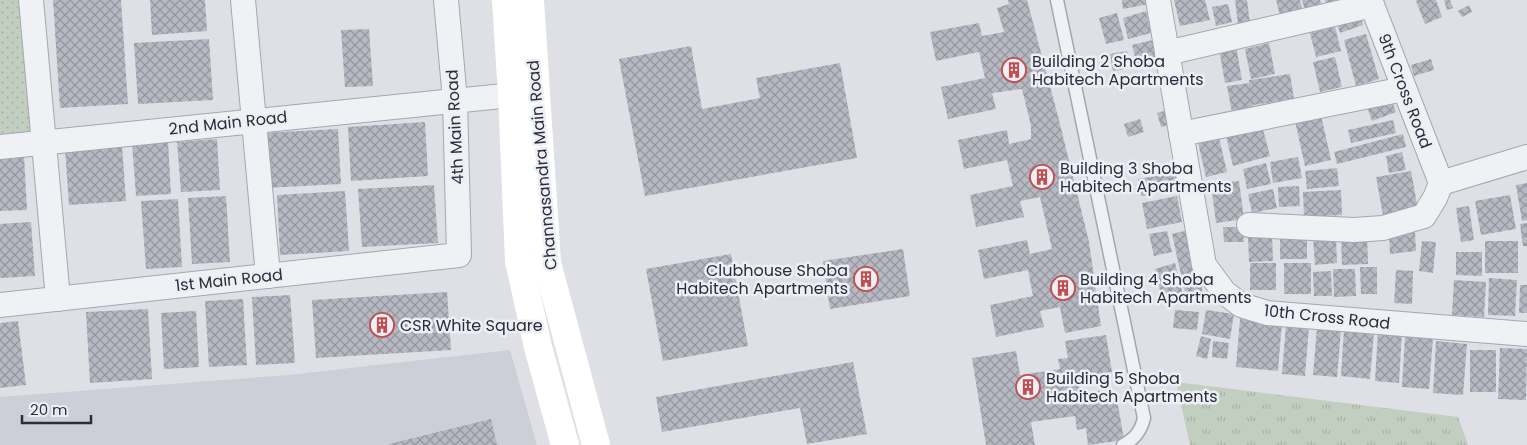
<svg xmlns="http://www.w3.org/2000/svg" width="1527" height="445" font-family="Poppins,sans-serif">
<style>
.built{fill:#cdcfd8}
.grass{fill:url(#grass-tufts)}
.park{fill:url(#park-dots)}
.building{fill:url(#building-cross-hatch)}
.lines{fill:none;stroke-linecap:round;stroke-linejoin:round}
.lane-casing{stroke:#a4a7b0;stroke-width:15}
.street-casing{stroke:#a4a7b0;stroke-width:26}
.lane{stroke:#f0f1f5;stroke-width:12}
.street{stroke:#f0f1f5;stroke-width:24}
.secondary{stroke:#fff;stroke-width:28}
.labels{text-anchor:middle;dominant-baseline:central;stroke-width:5;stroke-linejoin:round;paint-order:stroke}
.poi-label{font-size:16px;fill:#292d3c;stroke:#edeff4;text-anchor:start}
.street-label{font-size:16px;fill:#292d3c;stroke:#edeff4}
</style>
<defs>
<pattern id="grass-tufts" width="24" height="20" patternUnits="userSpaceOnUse" patternTransform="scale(1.25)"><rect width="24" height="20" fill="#c2cfc0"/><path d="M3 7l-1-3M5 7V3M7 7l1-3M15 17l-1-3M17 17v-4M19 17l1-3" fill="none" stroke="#a7b2a6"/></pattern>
<pattern id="park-dots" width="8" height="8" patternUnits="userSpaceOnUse" patternTransform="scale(1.25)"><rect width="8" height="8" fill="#c2cfc0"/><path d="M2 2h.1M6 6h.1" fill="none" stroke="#a7b2a6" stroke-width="1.8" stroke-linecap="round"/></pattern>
<pattern id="building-cross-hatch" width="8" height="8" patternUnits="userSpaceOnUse" patternTransform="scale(1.25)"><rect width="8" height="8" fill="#b6b9c2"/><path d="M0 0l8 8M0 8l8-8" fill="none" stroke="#94979f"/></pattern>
</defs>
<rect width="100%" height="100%" fill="#dee0e6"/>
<polygon class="built" points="510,350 537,445 0,445 0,397 288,375"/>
<polygon class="grass" points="1176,382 1458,417 1468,445 1190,445"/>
<polygon class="park" points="0,0 29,0 39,131 0,134"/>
<g class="building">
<polygon points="53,0 121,0 128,104 60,108"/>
<polygon points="150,0 205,0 207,31 152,35"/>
<polygon points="1008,0 1027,0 1059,120 1089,242 1101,326 1065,333 1060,307 1040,311 1044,327 996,337 990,305 1033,296 1028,270 984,279 978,250 1027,240 1030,254 1052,249 1040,197 1020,201 1024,217 976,227 970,195 1013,186 1007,160 964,169 958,140 1007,130 1009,144 1031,139 1031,126 1022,89 992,93 996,109 948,119 941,87 985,78 979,52 936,61 930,32 979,23 982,36 1004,32 997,8 1009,4"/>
<polygon points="1122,0 1148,0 1149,4 1123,9"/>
<polygon points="1174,0 1205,0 1210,20 1180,26"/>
<polygon points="1235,0 1247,0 1250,23 1238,24"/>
<polygon points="1276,0 1300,0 1302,8 1280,15"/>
<polygon points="1302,0 1320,0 1323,9 1306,14"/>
<polygon points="1325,0 1349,0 1327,7"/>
<polygon points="1417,0 1436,0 1442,17 1425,24 1416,1"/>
<polygon points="1444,0 1450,0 1453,8 1447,10"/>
<polygon points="1228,4 1232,22 1216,26 1212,7"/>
<polygon points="1469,5 1472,12 1462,17 1458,11"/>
<polygon points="1146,11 1151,33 1128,39 1123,18"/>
<polygon points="1117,13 1124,40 1106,44 1099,18"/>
<polygon points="1360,14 1363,25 1340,33 1337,22"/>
<polygon points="1335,27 1341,51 1316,57 1310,33"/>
<polygon points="369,29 373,86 345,87 341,30"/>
<polygon points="1366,34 1379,79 1356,86 1344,40"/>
<polygon points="209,39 213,100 138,104 134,43"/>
<polygon points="1153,40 1157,59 1137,64 1132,45"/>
<polygon points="1235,40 1242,80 1225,83 1218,43"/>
<polygon points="1269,43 1275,74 1251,79 1245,49"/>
<polygon points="691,46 702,109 760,98 756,78 840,63 857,158 645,196 619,59"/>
<polygon points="1127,51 1130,68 1113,71 1110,54"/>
<polygon points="1335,57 1342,87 1320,92 1313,62"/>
<polygon points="1431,59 1434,70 1414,76 1411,65"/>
<polygon points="1290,74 1294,99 1253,105 1253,109 1232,113 1227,86 1249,83 1249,80"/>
<polygon points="1390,95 1396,112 1372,121 1366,104"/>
<polygon points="1167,110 1171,124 1161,127 1157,113"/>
<polygon points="1321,115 1331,160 1305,166 1295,121"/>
<polygon points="1140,119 1144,132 1128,137 1124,124"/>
<polygon points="1393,120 1396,133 1351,143 1348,130"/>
<polygon points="425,122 428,176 351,181 348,127"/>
<polygon points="1261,122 1270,156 1233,166 1225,131"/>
<polygon points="338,129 341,184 265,188 262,133"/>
<polygon points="1217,129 1227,172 1206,177 1196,134"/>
<polygon points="1403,134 1406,147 1337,164 1334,152"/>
<polygon points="217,139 220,190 181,192 177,142"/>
<polygon points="168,141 171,194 136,196 132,143"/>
<polygon points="122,146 126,201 69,205 65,149"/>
<polygon points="1402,152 1406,170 1389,173 1386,156"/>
<polygon points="24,155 27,210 0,211 0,156"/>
<polygon points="1298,157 1302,178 1273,183 1270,162"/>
<polygon points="1266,163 1271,184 1247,189 1243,169"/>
<polygon points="1337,168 1339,186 1307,189 1305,171"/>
<polygon points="1411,171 1419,215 1384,221 1376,177"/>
<polygon points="1179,172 1182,189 1141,196 1138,179"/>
<polygon points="1239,181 1244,219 1216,223 1211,184"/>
<polygon points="1527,183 1527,220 1522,221 1516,185"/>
<polygon points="434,185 438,243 362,247 358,189"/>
<polygon points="1299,186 1300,206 1279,207 1278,187"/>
<polygon points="1273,189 1277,208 1252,213 1248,194"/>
<polygon points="1341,190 1342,215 1304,217 1303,192"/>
<polygon points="345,191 349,251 280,255 277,195"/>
<polygon points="1510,195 1516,229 1481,235 1475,201"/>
<polygon points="226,196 230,262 192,264 188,198"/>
<polygon points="1177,196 1182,222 1147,229 1142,203"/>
<polygon points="178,199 182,267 146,269 141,201"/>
<polygon points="1469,206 1474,240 1461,242 1456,208"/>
<polygon points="31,222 35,276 0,278 0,224"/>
<polygon points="1527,223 1527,246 1523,246 1520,224"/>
<polygon points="1223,227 1243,227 1244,242 1224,242"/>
<polygon points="1188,230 1203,293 1186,297 1172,234"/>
<polygon points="1167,231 1172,252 1154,256 1149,234"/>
<polygon points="1415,232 1416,251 1390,254 1389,234"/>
<polygon points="1272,234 1273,261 1249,262 1248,235"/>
<rect x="1280" y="234" width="27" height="25"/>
<polygon points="1367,235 1368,264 1342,265 1341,236"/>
<polygon points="1336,238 1337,263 1315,265 1313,239"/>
<polygon points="1422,241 1436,242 1433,273 1419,271"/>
<rect x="1485" y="241" width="33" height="32"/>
<polygon points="903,249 910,296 830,309 823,261"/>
<polygon points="1456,252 1482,252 1482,276 1456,275"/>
<polygon points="731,254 748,346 663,361 646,269"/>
<polygon points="1175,263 1184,299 1163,304 1155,269"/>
<rect x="1250" y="263" width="26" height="27"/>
<rect x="1284" y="263" width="27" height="31"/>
<polygon points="1360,267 1377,267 1377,294 1361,294"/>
<polygon points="1333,269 1355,269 1356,296 1334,297"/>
<polygon points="1396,270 1413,271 1412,304 1394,303"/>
<polygon points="1331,271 1332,296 1314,296 1313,272"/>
<polygon points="1489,278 1517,280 1515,316 1488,315"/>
<polygon points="1454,280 1486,282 1484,317 1452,315"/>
<polygon points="1520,285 1527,285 1527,313 1519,313"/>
<polygon points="447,292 451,350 316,358 312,300"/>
<polygon points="290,295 295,363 256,365 252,297"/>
<polygon points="243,299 247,365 209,367 205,301"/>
<polygon points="148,309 152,379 90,383 86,312"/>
<polygon points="1175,310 1199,312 1197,330 1173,328"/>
<polygon points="1206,310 1234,314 1230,339 1202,334"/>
<polygon points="196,311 199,367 164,369 161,313"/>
<polygon points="1240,319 1282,322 1278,371 1236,367"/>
<polygon points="18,321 26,385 0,388 0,323"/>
<polygon points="1286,325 1309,326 1305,376 1282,374"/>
<polygon points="1317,327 1341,330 1337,377 1313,375"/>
<polygon points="1344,330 1374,332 1370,379 1341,376"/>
<polygon points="1378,331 1402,332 1399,383 1375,381"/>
<polygon points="1106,335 1112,372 1104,374 1105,380 1079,384 1081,394 1108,390 1110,400 1117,399 1124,440 1088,445 1086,428 1077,430 1075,416 1031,422 1035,445 986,445 972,358 1016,351 1020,375 1060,369 1058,359 1068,358 1065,341"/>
<polygon points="1201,336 1211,339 1207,359 1196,356"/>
<polygon points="1405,336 1433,338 1429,389 1402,387"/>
<polygon points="1213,341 1229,343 1227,359 1212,357"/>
<polygon points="1436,341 1467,344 1463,395 1433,393"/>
<polygon points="1500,348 1527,349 1526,400 1498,399"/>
<rect x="1470" y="350" width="26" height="42"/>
<polygon points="853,362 867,434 807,444 800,408 662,432 656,397"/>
<polygon points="491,419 497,445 389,445 389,444"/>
</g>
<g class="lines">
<defs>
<path id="lane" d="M 1057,0 L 1144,418 C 1141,431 1135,439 1123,445"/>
<g id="street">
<polyline points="31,0 58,299"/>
<polyline points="243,0 268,276"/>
<polyline points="1158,0 1204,265 1224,292 1241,305 1267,313 1527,334"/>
<polyline points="1370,0 1441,183"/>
<polyline points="1167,53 1372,5"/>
<polyline points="1181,134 1404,89"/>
<polyline points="0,147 512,95"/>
<polyline points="1441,183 1527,157"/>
<polyline points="1249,225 1354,230 1383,228 1424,216 1435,198 1441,183"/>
<polyline points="0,305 459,255 455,100 446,0"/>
</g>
</defs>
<use href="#lane" class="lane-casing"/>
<use href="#street" class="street-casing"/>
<use href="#lane" class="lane"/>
<use href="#street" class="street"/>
<g class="secondary">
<polyline points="506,0 512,95 519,261 538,347 565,445"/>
<polyline points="530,0 547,263 596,445"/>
</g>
</g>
<defs>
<symbol id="building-ring" viewBox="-11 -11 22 22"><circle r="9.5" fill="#edeff4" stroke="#c04e50" stroke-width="1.5"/><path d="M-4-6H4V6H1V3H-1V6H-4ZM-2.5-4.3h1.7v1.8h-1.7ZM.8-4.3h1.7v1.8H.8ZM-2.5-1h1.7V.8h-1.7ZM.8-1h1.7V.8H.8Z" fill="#c04e50"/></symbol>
</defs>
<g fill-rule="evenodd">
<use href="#building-ring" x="1000" y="56" width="28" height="28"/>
<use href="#building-ring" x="1028" y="163" width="28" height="28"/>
<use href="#building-ring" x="852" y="265" width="28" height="28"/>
<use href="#building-ring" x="1049" y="274" width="28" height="28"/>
<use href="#building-ring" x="368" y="311" width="28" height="28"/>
<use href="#building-ring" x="1014" y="373" width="28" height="28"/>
</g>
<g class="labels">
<g class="poi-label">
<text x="1032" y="61">Building 2 Shoba<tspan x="1032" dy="18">Habitech Apartments</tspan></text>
<text x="1060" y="168">Building 3 Shoba<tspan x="1060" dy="18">Habitech Apartments</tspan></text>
<text x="848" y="270" text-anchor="end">Clubhouse Shoba<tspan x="848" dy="18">Habitech Apartments</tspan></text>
<text x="1080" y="279">Building 4 Shoba<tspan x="1080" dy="18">Habitech Apartments</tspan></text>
<text x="400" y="325">CSR White Square</text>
<text x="1046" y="378">Building 5 Shoba<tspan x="1046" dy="18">Habitech Apartments</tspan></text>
</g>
<g class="street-label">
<text transform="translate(1405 91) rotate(69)">9th Cross Road</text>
<text transform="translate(228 123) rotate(-6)">2nd Main Road</text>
<text transform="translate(455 127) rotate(-93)">4th Main Road</text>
<text transform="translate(542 165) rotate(-95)">Channasandra Main Road</text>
<text transform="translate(229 280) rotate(-6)">1st Main Road</text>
<text transform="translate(1327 317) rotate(6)">10th Cross Road</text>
</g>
</g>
<path d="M22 415v8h69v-8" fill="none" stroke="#292d3c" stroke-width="2.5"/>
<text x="30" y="415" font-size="15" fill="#292d3c" stroke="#edeff4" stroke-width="4" paint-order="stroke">20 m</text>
</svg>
